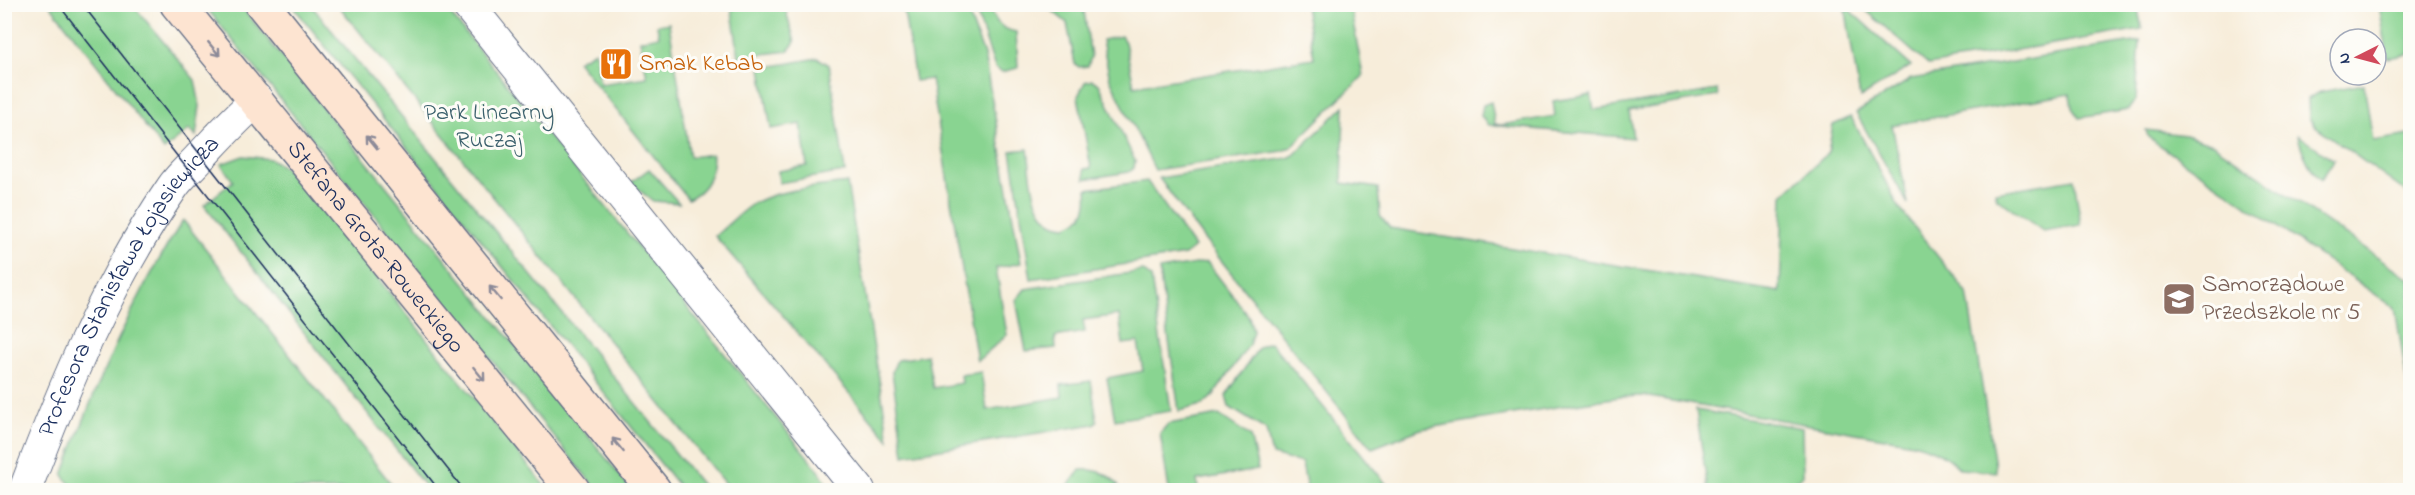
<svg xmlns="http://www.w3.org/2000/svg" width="2415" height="495" font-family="'Indie Flower',sans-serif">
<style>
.green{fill:#89d491;stroke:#528278;stroke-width:1.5}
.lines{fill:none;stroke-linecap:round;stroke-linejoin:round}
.minor-casing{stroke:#687289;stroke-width:34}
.secondary-casing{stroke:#687289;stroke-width:36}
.minor{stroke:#fff;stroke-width:32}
.secondary{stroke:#fde4d1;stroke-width:33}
.tram{stroke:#1b2f5e;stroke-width:1.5}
.oneway{stroke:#8c8a98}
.labels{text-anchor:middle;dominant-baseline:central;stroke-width:6;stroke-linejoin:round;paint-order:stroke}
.food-label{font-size:24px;fill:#c56008;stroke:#fdfcf7;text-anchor:start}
.park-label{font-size:24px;fill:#3c616d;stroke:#fdfcf7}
.street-label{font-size:24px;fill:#1b2f5e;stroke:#fdfcf7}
.education-label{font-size:24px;fill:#785e54;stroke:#fdfcf7;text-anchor:start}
</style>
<rect width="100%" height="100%" fill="#fdfcf7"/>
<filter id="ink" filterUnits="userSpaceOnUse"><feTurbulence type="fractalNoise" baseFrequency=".0167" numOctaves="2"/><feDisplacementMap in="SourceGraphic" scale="12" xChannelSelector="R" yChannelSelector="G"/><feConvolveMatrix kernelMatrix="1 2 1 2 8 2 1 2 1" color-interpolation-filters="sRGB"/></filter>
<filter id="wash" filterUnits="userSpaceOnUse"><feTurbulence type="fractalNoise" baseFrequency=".008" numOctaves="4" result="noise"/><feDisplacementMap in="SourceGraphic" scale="24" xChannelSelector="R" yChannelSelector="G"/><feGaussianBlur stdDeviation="1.35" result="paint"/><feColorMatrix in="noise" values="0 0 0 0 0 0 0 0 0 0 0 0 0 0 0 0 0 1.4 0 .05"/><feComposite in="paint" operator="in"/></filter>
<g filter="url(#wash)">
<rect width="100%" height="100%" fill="#f7edda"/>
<g class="green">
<polygon points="50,5 133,5 195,80 200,106 196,136 190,129 164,150"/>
<polygon points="204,5 240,5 632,490 597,490"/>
<polygon points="292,5 311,5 706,490 682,490"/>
<polygon points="338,5 443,5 820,472 830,490 730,490"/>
<polygon points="731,5 758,5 760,8 785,8 795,42 788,51 739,57"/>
<polygon points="903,5 965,5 984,55 1021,263 996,268 1007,335 977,361 931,79 915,81"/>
<path d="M 974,5 L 991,5 C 993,20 1000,29 1016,32 L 1018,68 L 1002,72 L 995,68 Z"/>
<polygon points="1045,5 1083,5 1091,57 1088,66 1079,67 1075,64 1067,23"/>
<polygon points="1305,5 1350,5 1363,76 1291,147 1283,151 1155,170 1110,79 1102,40 1121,36 1125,42 1134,86 1314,58"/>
<polygon points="1860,5 2137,5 2142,29 1928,65"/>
<polygon points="2379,5 2410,5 2410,54 2388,58"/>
<polygon points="1845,6 1911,66 1860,98"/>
<path d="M 669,23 L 690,157 L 712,154 C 714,174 707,190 688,199 L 577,61 L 595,51 L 600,84 L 647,77 L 640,40 L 659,36 L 657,25 Z"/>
<polygon points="2140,41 2136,99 2128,110 2079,118 2072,108 2070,94 1892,125 1908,204 1856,113 1911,79"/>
<polygon points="818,58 829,65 845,172 779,183 778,171 807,166 801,124 771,129 761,68"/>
<polygon points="1092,80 1099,84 1135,161 1134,168 1129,172 1085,179 1084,169 1091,168 1078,96 1085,82"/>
<polygon points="2364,84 2373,141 2410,135 2410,195 2314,125 2309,118 2308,99 2320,92"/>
<polygon points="1717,90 1718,96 1629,111 1633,138 1489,125 1481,116 1483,105 1491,102 1495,124 1501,125 1555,116 1553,101 1591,95 1594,110"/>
<path d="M 1344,106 L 1342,183 L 1378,188 L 1380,216 L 1390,228 L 1780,292 L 1783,195 L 1828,153 L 1833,125 L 1851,117 L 1900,209 L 1967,293 L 1996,472 L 1960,469 C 1946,455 1932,448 1913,443 L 1644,396 L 1619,397 L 1421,429 L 1372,448 L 1203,238 L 1159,178 L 1288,158 L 1294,155 Z"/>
<polygon points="2146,130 2185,135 2213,144 2410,279 2410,400 2395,308 2148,137"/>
<path d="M 2298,135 L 2334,160 L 2321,180 C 2308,167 2302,153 2298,135 Z"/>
<path d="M 1028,149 C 1032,176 1030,224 1066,226 C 1085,220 1089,207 1087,189 L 1147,181 L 1194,247 L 1185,255 L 1031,279 L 1011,151 Z"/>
<polygon points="243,156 271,159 294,174 548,490 428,490 204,205 233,181 221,164"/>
<polygon points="649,169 679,203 653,201 630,183"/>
<polygon points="2074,179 2081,225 2043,231 1997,198 1995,192"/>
<path d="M 847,183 L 889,440 L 715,236 C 727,226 738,214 751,205 C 775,189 819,187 847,183 Z"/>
<path d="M 183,220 L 396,490 L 79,490 L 71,486 L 63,475 C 95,386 132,300 183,220 Z"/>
<polygon points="1207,262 1249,317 1253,331 1249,345 1213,396 1202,405 1179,411 1159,270"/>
<polygon points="1143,271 1151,278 1171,411 1115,420 1107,378 1143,371 1138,342 1123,344 1119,315 1083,320 1085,332 1055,337 1056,348 1026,351 1016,300 1025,289"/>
<polygon points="1269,343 1273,345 1391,490 1307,490 1302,463 1272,455 1266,430 1229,407 1226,396 1259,347"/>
<polygon points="927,355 933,388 962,383 961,375 981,372 987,410 1062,397 1061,385 1091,381 1097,421 1094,424 904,455 892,372 897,360"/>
<polygon points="1696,410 1802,428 1803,475 1783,490 1708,490"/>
<polygon points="1219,415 1250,436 1258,470 1197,480 1198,490 1169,490 1160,433 1168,424"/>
<path d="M 1080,470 C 1096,469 1109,473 1119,486 L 1093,490 L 1065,490 Z"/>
</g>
</g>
<g filter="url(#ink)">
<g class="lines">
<defs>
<g id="minor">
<polyline points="467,4 859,490"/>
<path id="s1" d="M 25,490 C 64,386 108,281 172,188 C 179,177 190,168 199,158 C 218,138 236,118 257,100"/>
</g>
<g id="secondary">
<path id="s2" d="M 177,4 L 573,490"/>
<polyline points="262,4 654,490"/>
</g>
</defs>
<use href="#minor" class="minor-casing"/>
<use href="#secondary" class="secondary-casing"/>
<use href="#minor" class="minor"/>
<use href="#secondary" class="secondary"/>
<g class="tram">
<polyline points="58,4 439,490"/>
<polyline points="82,4 464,490"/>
</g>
</g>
<defs><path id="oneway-shaft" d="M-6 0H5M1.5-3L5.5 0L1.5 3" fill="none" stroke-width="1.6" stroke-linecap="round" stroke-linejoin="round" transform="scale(1.5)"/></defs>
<g class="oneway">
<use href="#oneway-shaft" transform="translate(214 49) rotate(50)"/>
<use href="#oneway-shaft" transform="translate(372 142) rotate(-129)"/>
<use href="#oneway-shaft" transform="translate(495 293) rotate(-129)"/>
<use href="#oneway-shaft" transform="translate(479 374) rotate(51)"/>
<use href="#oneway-shaft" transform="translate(618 445) rotate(-129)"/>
</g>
</g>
<defs>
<symbol id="restaurant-square" viewBox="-11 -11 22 22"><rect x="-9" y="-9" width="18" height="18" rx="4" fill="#e8710a" stroke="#fdfcf7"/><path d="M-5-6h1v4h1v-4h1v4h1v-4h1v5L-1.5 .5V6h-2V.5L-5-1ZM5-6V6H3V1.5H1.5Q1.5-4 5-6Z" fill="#fff"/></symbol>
<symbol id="school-square" viewBox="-11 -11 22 22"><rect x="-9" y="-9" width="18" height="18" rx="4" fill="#8d6e63" stroke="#fdfcf7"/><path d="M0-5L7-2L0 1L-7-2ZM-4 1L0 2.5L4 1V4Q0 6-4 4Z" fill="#fff"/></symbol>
</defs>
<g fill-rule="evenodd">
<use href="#restaurant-square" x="597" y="45" width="38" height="38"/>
<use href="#school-square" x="2160" y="280" width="38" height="38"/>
</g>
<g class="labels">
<g class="food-label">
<text x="639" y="64">Smak Kebab</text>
</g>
<g class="park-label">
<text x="489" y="113">Park Linearny<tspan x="489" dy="28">Ruczaj</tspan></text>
</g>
<g class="street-label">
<text stroke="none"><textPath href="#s2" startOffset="314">Stefana Grota-Roweckiego</textPath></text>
<text stroke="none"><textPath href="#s1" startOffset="230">Profesora Stanisława Łojasiewicza</textPath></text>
</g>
<g class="education-label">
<text x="2202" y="285">Samorządowe<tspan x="2202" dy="28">Przedszkole nr 5</tspan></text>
</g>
</g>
<rect width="2415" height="495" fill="none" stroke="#fdfcf7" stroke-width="24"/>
<g transform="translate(2358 57) rotate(264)"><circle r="28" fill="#fdfcf7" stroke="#a3aaba" stroke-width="1.5"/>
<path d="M0-4.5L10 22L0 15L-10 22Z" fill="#d1495b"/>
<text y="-9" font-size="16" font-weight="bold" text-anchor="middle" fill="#1b2f5e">N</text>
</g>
</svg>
